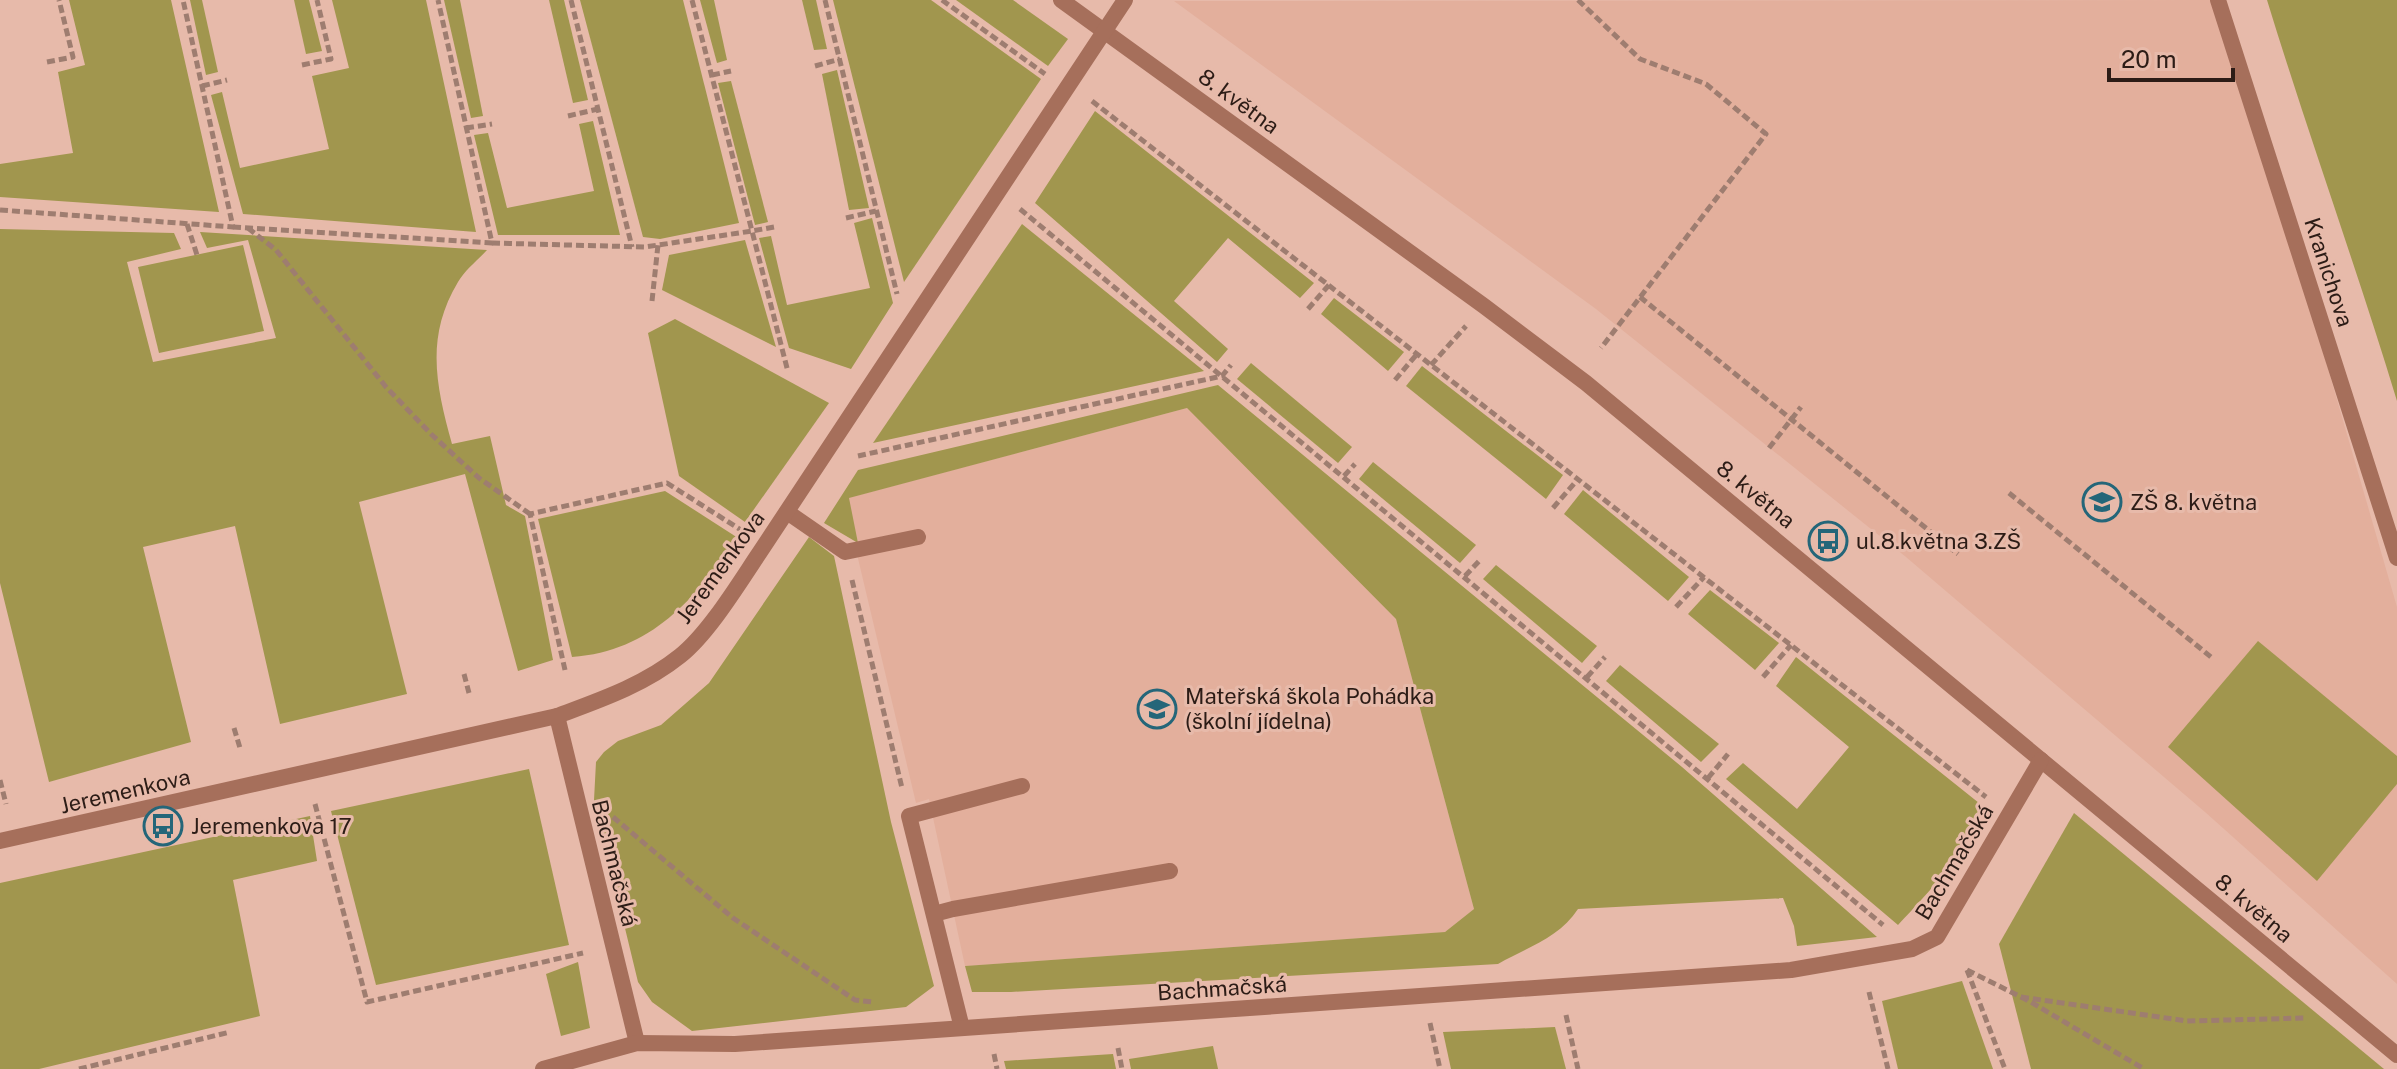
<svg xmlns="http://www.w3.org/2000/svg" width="2397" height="1069" font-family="'Public Sans',sans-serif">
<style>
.built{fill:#e3af9c}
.green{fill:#a1964e}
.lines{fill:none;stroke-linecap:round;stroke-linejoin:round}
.path{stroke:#9e7d70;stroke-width:5;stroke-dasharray:8 4;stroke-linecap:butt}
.lane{stroke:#a66f5b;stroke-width:16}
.street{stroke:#a66f5b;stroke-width:16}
.labels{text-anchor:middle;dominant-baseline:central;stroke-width:6;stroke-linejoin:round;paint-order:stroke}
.street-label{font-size:22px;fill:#2c1c16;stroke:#e7baaa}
.poi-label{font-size:22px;fill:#2c1c16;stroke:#e7baaa;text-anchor:start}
</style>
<rect width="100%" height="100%" fill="#e7baaa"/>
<g class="built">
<polygon points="2214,0 2289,234 2397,607 2397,984 2205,812 1906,557 1596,309 1174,1"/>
<polygon points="1187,408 1396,619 1474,909 1445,932 965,966 929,799 916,803 856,550 858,543 848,498"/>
</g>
<g class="green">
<polygon points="69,0 171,0 219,212 0,197 0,164 73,153 58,72 85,65"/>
<polygon points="190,0 202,0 218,72 206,75"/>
<polygon points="294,0 309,0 322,51 306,54"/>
<polygon points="332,0 426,0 476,232 243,214 211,95 222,92 240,168 329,149 312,76 349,68"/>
<polygon points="444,0 460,0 483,116 471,118"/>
<polygon points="549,0 564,0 588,100 573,103"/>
<polygon points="580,0 683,0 739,223 660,239 643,237"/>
<polygon points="700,0 714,0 727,60 717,63"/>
<polygon points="802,0 816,0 827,49 814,50"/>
<polygon points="833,0 931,0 1041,79 904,282"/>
<polygon points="956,0 1013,0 1068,39 1048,66"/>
<path d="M 2267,0 L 2397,0 L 2397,401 C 2356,266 2308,134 2267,0 Z"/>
<polygon points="837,70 869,208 849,210 822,74"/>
<polygon points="731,81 768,222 755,225 718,83"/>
<polygon points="1095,111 1314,283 1300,298 1228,238 1174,301 1228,349 1217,362 1035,203"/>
<polygon points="593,121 620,235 498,235 474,135 488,133 507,208 594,191 579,124"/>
<polygon points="872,218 893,303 851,369 789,348 759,238 771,236 787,305 870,288 854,223"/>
<polygon points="1022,224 1204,371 873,443"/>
<path d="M 0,229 L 174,233 L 181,249 L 127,262 L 153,362 L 276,338 L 248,240 L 207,248 L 200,232 L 487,250 C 478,260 465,270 458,282 C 425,337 436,386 452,444 L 490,436 L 506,505 L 525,516 L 553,660 L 518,671 L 465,474 L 359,502 L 407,694 L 280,724 L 235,526 L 143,547 L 191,742 L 49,782 L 0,583 Z"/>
<polygon points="745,240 776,347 662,290 669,255"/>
<polygon points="243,245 264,331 159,353 138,267"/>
<polygon points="1334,298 1404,352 1388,371 1321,314"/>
<polygon points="675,319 829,403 745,522 679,476 648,333"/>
<polygon points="1251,363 1352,447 1338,463 1237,379"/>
<polygon points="1422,366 1563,475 1546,499 1406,386"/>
<path d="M 1218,385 L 1682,767 L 1877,937 L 1797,946 L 1794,926 L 1783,898 L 1578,909 C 1559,938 1528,947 1498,964 L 1011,992 L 972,992 L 965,966 L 1445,932 L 1474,909 L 1396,619 L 1187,408 L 849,498 L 858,543 L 824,523 L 858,470 Z"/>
<polygon points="1373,462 1476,545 1460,563 1359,479"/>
<polygon points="1583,490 1689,577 1668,601 1564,514"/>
<path d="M 665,491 L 738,538 C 694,599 652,651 572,657 L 538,519 Z"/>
<polygon points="809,537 834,556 891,822 934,986 906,1007 692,1031 652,1002 638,982 594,800 596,762 604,752 618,741 661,725 709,683"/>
<polygon points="1496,565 1597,646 1582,663 1483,579"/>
<polygon points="1710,590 1779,643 1755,670 1688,614"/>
<polygon points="2258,641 2397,756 2397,784 2317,881 2168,747"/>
<path d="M 1796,657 L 1984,807 C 1971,848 1928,893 1898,925 L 1726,779 L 1743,763 L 1797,809 L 1849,747 L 1776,686 Z"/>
<polygon points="1620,665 1719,744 1701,762 1606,681"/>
<polygon points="529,769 569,945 376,985 331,811"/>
<polygon points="2074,813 2384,1069 2031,1069 1999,944"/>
<polygon points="310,816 317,861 233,880 260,1016 39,1069 0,1069 0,883"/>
<polygon points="578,962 590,1028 561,1036 546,974"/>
<polygon points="1962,981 1993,1069 1898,1069 1882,1001"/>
<polygon points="1555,1027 1566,1069 1451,1069 1443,1032"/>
<polygon points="1213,1046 1218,1069 1131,1069 1129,1059"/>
<polygon points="1113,1054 1116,1069 1006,1069 1004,1061"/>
</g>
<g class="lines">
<g class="path">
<polyline points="571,0 632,247"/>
<polyline points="825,0 897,294"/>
<polyline points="942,0 1045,74"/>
<polyline points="1578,0 1640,59 1706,84 1766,134 1601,348"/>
<polyline points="47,62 73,57 59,0"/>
<polyline points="302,65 331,59 317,0"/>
<polyline points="815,66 840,59"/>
<polyline points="712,75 731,71"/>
<polyline points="202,86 227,80"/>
<polyline points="1092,101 1986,797"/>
<polyline points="568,116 598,109"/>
<polyline points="466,128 492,124"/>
<polyline points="1020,209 1883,925"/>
<polyline points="0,210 233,227 183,0"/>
<polyline points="846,218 876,211"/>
<polyline points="187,224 197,255"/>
<polyline points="233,227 492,243 438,0"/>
<polyline points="774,227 752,231 788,372"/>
<polyline points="248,228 276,250 386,387 431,434 479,478 530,514"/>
<polyline points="492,243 645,247 752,231 692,0"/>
<polyline points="1640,297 1958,554"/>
<polyline points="652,301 658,245"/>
<polyline points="1308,309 1329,285"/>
<polyline points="1431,365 1466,326"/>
<polyline points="1395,380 1417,354"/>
<polyline points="1769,448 1801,407"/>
<polyline points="858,456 1222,376 1231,365"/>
<polyline points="1344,476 1355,464"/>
<polyline points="2009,493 2211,657"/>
<polyline points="1553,508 1578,479"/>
<polyline points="1465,576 1481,559"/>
<polyline points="852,580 902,788"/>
<polyline points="1676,607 1704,577"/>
<polyline points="565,670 530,514 667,483 741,530"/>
<polyline points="464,674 469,693"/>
<polyline points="1587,677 1605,657"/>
<polyline points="1763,677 1791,645"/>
<polyline points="234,728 240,748"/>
<polyline points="1708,778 1728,754"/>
<polyline points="0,780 6,804"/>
<polyline points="315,804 367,1002 583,953"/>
<polyline points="613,817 733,918 855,1000 873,1002"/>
<polyline points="1967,970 2029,1001 2144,1069"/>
<polyline points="1967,970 2005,1069"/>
<polyline points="1869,992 1888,1069"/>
<polyline points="2021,997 2187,1021 2306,1018"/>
<polyline points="1566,1015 1578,1069"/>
<polyline points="1430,1023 1440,1069"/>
<polyline points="1118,1048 1122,1069"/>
<polyline points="994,1054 997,1069"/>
<polyline points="79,1069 230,1032"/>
</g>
<g class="lane">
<polyline points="787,512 845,552 918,537"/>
<polyline points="934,914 953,909 1170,871"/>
<polyline points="962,1028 909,816 1022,786"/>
</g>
<g class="street">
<polyline points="1061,0 1484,306 1586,383 2397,1055"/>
<polyline points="2218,0 2397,558"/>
<polyline points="557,716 637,1043"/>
<path d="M 0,841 L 557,716 C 600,700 644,685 680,656 C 709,633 739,583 760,552 L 1125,0"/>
<polyline points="543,1069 637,1043 735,1044 1791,970 1912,949 1937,937 2041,760"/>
</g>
</g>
<defs>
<symbol id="school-ring" viewBox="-11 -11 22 22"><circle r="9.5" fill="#e7baaa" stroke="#246679" stroke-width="1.5"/><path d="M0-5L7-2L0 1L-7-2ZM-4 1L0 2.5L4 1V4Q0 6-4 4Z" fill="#246679"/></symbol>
<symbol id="bus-ring" viewBox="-11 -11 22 22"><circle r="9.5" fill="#e7baaa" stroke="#246679" stroke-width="1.5"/><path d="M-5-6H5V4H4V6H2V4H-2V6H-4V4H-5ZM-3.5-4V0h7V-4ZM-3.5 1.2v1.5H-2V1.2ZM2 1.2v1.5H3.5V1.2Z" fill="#246679"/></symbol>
</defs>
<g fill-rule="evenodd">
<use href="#school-ring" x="2080" y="480" width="44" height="44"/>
<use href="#bus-ring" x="1806" y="519" width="44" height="44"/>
<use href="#school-ring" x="1135" y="687" width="44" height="44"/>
<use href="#bus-ring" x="141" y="804" width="44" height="44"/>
</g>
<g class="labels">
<g class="street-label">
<text transform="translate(1239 101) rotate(36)">8. května</text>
<text transform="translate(2329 272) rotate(72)">Kranichova</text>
<text transform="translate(1756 494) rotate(39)">8. května</text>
<text transform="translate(720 567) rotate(-54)">Jeremenkova</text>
<text transform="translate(125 791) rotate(-13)">Jeremenkova</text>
<text transform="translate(1954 862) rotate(-59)">Bachmačská</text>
<text transform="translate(615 863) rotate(76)">Bachmačská</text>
<text transform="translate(2254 908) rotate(40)">8. května</text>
<text transform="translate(1222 988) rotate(-4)">Bachmačská</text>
</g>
<g class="poi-label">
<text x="2130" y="502">ZŠ 8. května</text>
<text x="1856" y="541">ul.8.května 3.ZŠ</text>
<text x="1185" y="696">Mateřská škola Pohádka<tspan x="1185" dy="25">(školní jídelna)</tspan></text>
<text x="191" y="826">Jeremenkova 17</text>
</g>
</g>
<path d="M2109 68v12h124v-12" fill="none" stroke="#2c1c16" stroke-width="4"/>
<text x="2121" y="68" font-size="24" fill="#2c1c16" stroke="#e7baaa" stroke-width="6" paint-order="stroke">20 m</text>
</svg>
